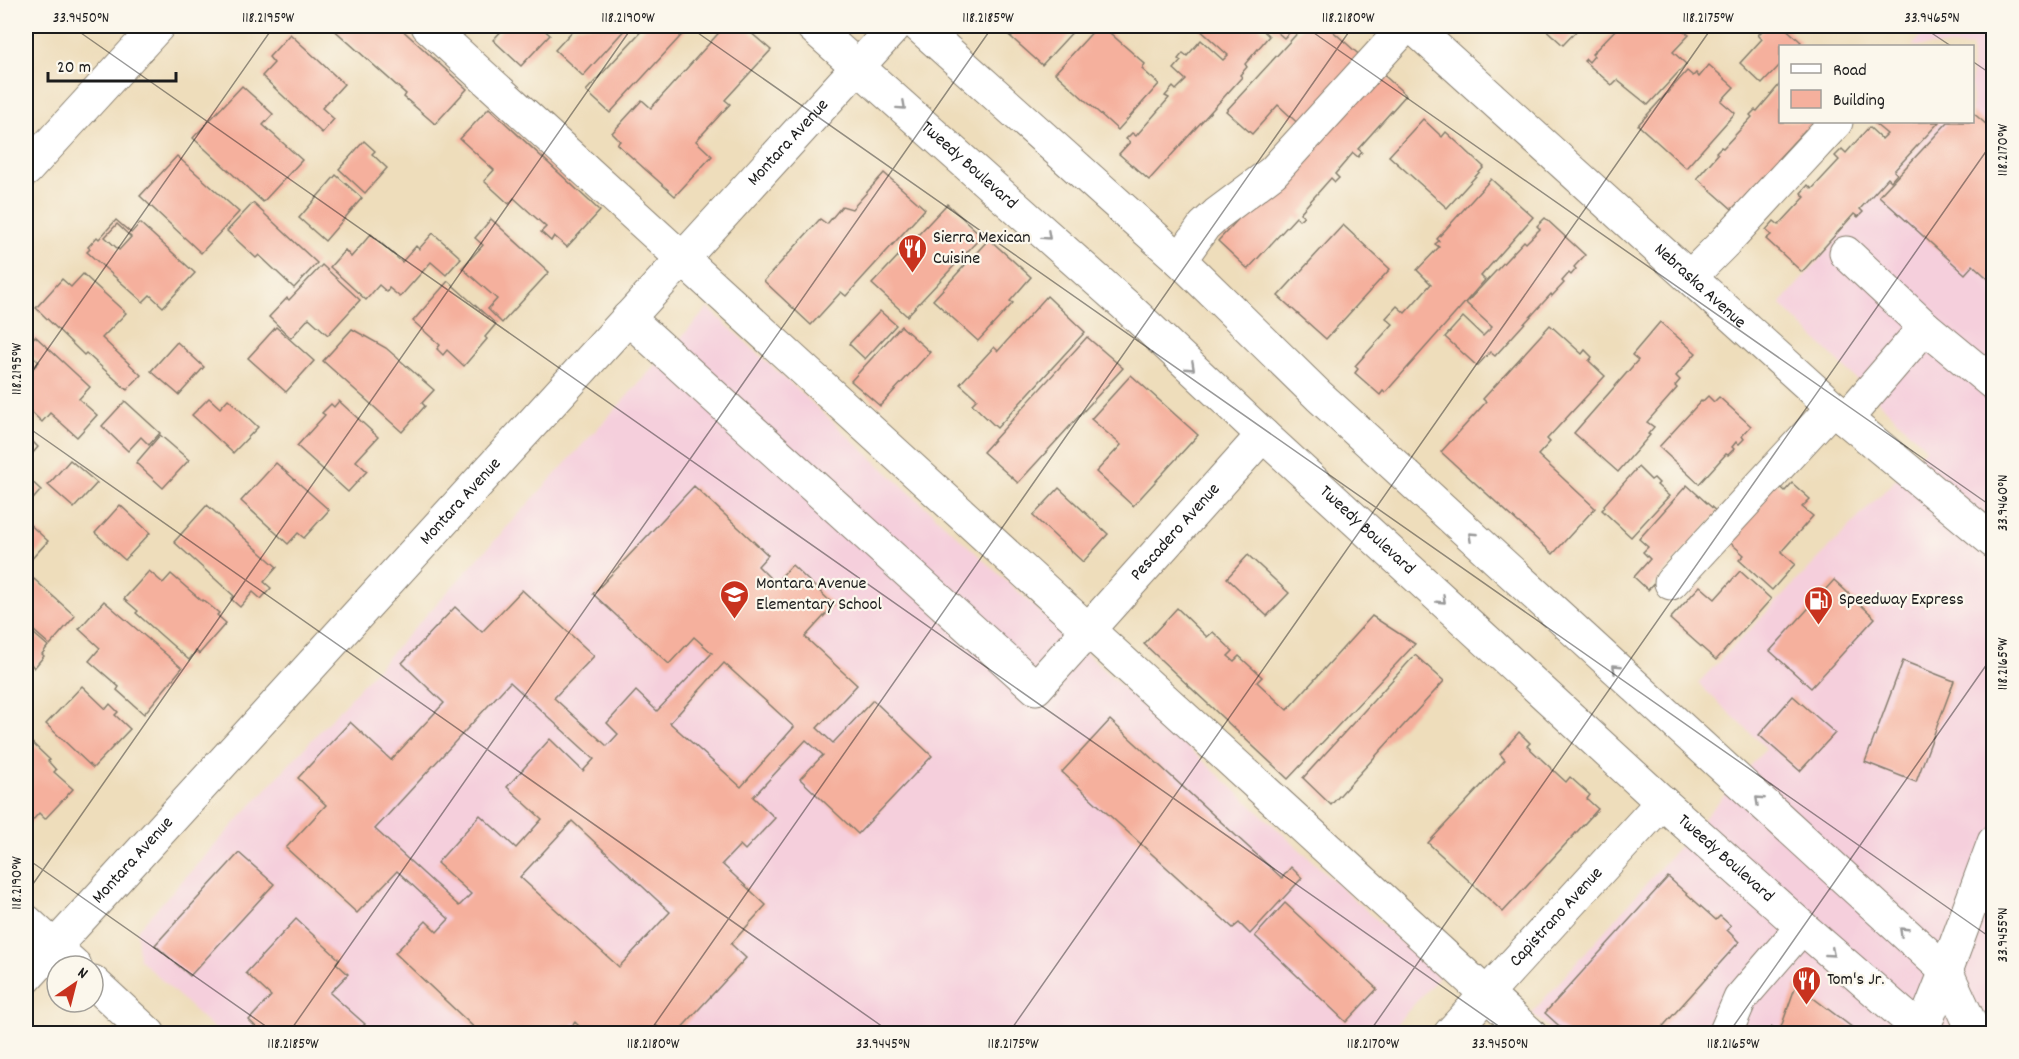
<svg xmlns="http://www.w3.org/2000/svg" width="2019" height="1059" font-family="Dekko,sans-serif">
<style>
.built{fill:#f5cfdc}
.building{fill:#f5b09d;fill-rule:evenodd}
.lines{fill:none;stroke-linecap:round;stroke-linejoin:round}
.minor-casing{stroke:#857c6c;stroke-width:35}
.major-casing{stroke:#857c6c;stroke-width:35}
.minor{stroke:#fff;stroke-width:33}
.major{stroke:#fff;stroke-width:33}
.oneway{stroke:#999}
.ticks{fill:none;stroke:#1c1c1c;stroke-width:1.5;stroke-opacity:0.45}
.labels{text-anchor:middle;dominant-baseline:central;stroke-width:4.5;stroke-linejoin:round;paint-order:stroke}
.street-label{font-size:18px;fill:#1c1c1c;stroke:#fbf7ec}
.poi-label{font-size:18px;fill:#1c1c1c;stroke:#fbf7ec;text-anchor:start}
.neatline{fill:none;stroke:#1c1c1c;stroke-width:2}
.ticks-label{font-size:15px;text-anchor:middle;fill:#1c1c1c}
</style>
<rect width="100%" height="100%" fill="#fbf7ec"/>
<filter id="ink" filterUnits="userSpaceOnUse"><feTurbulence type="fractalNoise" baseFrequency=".0167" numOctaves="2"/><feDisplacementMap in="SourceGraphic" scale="12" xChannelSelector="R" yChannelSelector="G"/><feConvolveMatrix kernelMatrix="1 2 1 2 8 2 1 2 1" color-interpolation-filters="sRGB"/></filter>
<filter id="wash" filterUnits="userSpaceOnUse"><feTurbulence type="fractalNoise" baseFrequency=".008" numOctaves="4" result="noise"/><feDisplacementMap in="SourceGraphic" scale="24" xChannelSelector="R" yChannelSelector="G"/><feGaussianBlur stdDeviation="1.35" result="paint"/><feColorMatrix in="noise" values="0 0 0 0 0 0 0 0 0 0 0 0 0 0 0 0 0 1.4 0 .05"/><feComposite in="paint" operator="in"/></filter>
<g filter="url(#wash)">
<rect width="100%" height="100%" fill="#edb"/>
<g class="built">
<polygon points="1931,26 1993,26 1993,1033 1555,1034 1532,1013 1766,748 1698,683 1926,448 1780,304 1939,122 1972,122 1972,46 1912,46"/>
<polygon points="708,308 1439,977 1387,1034 220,1034 139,959 137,930"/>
</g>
<g id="blocks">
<g class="building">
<polygon points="330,26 398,26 467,89 435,124 404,97 406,94"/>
<polygon points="506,26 540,26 550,35 521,66 493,40"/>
<polygon points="577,26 628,26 583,76 555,50"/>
<polygon points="646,26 690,26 610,113 586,91"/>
<polygon points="725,26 743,26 771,50 725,100 730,104 696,141 712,156 675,196 617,144 620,141 612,133 642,100 651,108"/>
<polygon points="1003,26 1078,26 1042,65 1001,28"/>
<polygon points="1098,26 1102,26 1145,64 1142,69 1159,84 1118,130 1055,73"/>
<polygon points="1198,26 1258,26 1269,36 1245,64 1247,67 1240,75 1242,77 1149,180 1119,154 1130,142 1126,139 1132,133 1136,136 1169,98 1165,96 1173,87 1176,90 1186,80 1174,69 1181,61 1178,59 1183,53 1187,56 1201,40 1223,60 1228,55 1197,27"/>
<polygon points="1270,26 1296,26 1284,38"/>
<polygon points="1304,26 1327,26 1365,60 1304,129 1278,105 1252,134 1226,111"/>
<polygon points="1542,26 1581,26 1563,45"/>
<polygon points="1619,26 1678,26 1689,35 1673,52 1686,64 1648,105 1617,80 1612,85 1584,61 1586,59 1589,62 1594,56 1592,54"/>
<polygon points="1767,26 1783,26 1801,42 1797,46 1780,46 1780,65 1762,84 1740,63 1762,39 1758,35"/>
<polygon points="290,34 344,84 322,108 334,119 322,133 262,76 274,63 269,57"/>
<polygon points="1709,65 1734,87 1721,101 1735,113 1686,168 1638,125 1687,71 1693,76 1696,73 1699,77"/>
<polygon points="1377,69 1406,95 1358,149 1362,152 1358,157 1353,153 1335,174 1339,178 1335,182 1331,178 1300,213 1304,216 1299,220 1296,217 1248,269 1218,241"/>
<polygon points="1780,84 1780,122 1812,122 1817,127 1810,134 1805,130 1778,159 1783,164 1776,173 1771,168 1745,196 1744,208 1738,203 1732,209 1697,178 1718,154 1716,152 1721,147 1723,148 1752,117 1750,115 1755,110 1757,111"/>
<polygon points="242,86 273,114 263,125 302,160 263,202 193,138"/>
<polygon points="489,108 600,211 567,247 554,236 551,241 541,232 546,227 514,198 509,204 484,181 494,170 460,139"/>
<polygon points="1972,112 1994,131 1994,284 1973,265 1965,274 1879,196 1948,122 1972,122"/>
<polygon points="1423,119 1442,137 1446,132 1484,167 1447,208 1389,156"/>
<polygon points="1877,122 1939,122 1894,171 1897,174 1891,181 1888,178 1860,209 1863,212 1858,217 1854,214 1802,272 1766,239 1771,235 1766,230 1774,221 1779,225 1805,197 1801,193 1808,185 1812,189 1839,160 1835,156 1842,149 1846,153 1869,127 1882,139 1887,134 1875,124"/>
<polygon points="364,141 375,151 372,154 387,168 365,193 339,169"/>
<polygon points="177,156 239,212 201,253 140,196"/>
<polygon points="884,173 925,209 846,296 841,292 811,325 764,281 820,219 827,224 842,206 852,209"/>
<polygon points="336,175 362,198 325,241 299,218"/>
<polygon points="1491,179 1533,217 1481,276 1485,280 1385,393 1383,391 1380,395 1355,373 1358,369 1355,366 1393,324 1386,318 1397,306 1405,313 1431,284 1417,270 1439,247 1435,244 1439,241 1437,239"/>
<polygon points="253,203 317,263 294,288 259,255 256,258 227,231"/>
<polygon points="947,204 982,236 907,316 872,284"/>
<polygon points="1545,218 1585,255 1574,267 1576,269 1571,275 1569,273 1562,281 1564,283 1552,296 1551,294 1495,356 1490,352 1477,366 1445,337 1463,317 1483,336 1492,327 1466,303 1524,241 1526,243 1540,229 1537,226"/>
<polygon points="491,219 549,272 502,323 488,309 497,299 462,268 483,245 475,238"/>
<path d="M 116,220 L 131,233 L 140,223 L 195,273 L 163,307 L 150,295 L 143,302 L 87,252 L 90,249 L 88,247 L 97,237 L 99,239 ZM 117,224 L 131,237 L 119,250 L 105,237 Z"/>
<polygon points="1343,225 1390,269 1326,339 1278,296"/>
<polygon points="433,233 461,258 446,275 431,262 400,297 389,288 387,292 379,285 366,300 330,267 345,250 351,257 371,234 402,262 416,246 419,249"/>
<polygon points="989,239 1031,277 1010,301 1013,303 978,341 933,300"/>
<polygon points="322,265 360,300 328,335 309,318 291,338 269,317 287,298 289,300"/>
<polygon points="83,274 126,313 102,338 141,375 127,390 86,353 84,355 36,308 62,279 71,287"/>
<polygon points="448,281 496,324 485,337 487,339 464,366 447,350 443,355 437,349 440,345 413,321"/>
<polygon points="1047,296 1085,332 997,428 972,404 977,399 960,384 994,347 998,351"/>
<polygon points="880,311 896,325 865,359 849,344"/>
<polygon points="1660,322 1696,353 1676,376 1680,380 1675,386 1677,388 1647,422 1654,427 1648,434 1650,435 1618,472 1574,433 1638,360 1632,355"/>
<polygon points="1550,325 1582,354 1585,350 1592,357 1589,361 1605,376 1547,439 1550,442 1538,455 1595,508 1553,554 1441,452 1486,402 1483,399"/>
<polygon points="901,326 930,352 880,406 851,381"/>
<polygon points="276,327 314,361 286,392 248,358"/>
<polygon points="352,329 386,348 434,390 422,403 425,406 402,432 323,361"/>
<polygon points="35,336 90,387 79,399 97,415 77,437 50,413 42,422 26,407 26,376 39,362 26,350 26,347"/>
<polygon points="1087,337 1123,368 1018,483 983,452"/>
<polygon points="177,342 204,367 179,395 151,371"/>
<polygon points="1131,375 1198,435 1133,506 1096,472 1121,445 1091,419"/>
<polygon points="1708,396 1714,402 1719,397 1751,426 1742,436 1744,439 1739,444 1736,442 1732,447 1734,449 1728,455 1726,454 1699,484 1659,447 1701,401 1702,402"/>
<polygon points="209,398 220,408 228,399 258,427 233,453 192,415"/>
<polygon points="125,401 160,433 149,445 141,437 128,451 102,426"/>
<polygon points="339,401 378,437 356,461 367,471 348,492 297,446 325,415 322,413 331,404 334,407"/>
<polygon points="26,435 38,447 26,461"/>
<polygon points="160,435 189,460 163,488 136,463"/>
<polygon points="70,460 97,483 74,508 48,485"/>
<polygon points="276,463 329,510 304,538 298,533 288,544 241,501"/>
<polygon points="1638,467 1651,480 1654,478 1659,483 1657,485 1669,496 1631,537 1602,510 1605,507 1604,505"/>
<polygon points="26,476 41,490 26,507"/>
<polygon points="1774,481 1785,491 1792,483 1810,499 1802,507 1813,516 1781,552 1795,564 1772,590 1739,560 1744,555 1724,537"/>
<polygon points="1687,485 1718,513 1648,590 1634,577 1650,559 1643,552 1648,547 1639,539"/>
<path d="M 694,486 L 768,555 L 758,566 L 775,583 L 792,565 L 834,605 L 805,637 L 857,685 L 817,728 L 833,743 L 873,700 L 932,756 L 858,834 L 800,779 L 823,755 L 806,740 L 753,797 L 775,818 L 745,850 L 740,845 L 722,864 L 766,905 L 731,944 L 746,958 L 676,1034 L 666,1034 L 657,1026 L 650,1034 L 587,1034 L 575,1022 L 565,1034 L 481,1034 L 395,953 L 426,921 L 437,932 L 449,919 L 397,871 L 357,913 L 286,848 L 326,805 L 298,778 L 350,722 L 391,760 L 444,703 L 402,663 L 455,607 L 482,632 L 522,590 L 594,656 L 554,698 L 607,746 L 618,734 L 607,723 L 636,691 L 657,711 L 712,653 L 694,637 L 669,664 L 593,594 ZM 724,663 L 794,727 L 741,787 L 670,723 ZM 510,682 L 594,759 L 583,771 L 550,739 L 507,787 L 542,819 L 516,848 L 480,815 L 437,863 L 471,894 L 459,906 L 375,829 ZM 572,821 L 670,912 L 619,967 L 520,877 Z"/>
<polygon points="1059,488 1108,534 1083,562 1033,516"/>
<polygon points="120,505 150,533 125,560 95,533"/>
<polygon points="207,505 277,567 264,582 271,588 261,599 253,592 240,607 231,599 234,596 174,542"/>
<polygon points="26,521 48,541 26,565"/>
<polygon points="1248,555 1289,593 1267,616 1227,578"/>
<polygon points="149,571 163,583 171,574 202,601 203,600 219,613 217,615 226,623 199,654 196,651 189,660 136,613 138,611 124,599"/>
<polygon points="1740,571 1771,599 1716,660 1670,619 1700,586 1715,599"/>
<polygon points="34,579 75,616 50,645 26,624 26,589"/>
<polygon points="1834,580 1875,618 1811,688 1770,651"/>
<polygon points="104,601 182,668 144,714 117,690 119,687 89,661 100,648 79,629"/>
<polygon points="1177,608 1207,637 1213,632 1233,651 1228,656 1234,661 1239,656 1262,677 1257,682 1287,710 1372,616 1415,644 1288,779 1144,644"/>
<polygon points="26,627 48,646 42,654 44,656 34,668 31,664 26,670"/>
<polygon points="1415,655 1444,681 1331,805 1303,778"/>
<polygon points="1903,661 1954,681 1916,782 1865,762"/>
<polygon points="82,686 106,709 110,704 118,712 115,715 130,729 93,768 46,724"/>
<polygon points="1793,696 1835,733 1800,771 1759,735"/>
<polygon points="1110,720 1282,878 1291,867 1302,878 1250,934 1239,923 1233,928 1062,772"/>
<polygon points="1519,732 1530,743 1527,746 1566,782 1570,777 1590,795 1587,799 1598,809 1503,912 1428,843 1505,760 1500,754"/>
<polygon points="26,737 50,760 48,761 56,770 54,772 73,789 45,819 39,813 26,828"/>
<polygon points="239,853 274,884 190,976 155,945"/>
<polygon points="1668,877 1716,920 1720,916 1731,926 1727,930 1739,942 1656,1034 1568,1034 1545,1013"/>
<polygon points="1285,903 1377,989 1346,1022 1255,936"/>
<polygon points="296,919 339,959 336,963 348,974 330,993 365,1024 356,1034 263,1034 249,1020 271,996 246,973"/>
<polygon points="1796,985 1861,1034 1770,1034 1772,1027 1780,1030"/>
</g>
</g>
</g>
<g filter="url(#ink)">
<use href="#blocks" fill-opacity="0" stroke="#857c6c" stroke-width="1.5"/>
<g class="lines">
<defs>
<g id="minor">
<polyline points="428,26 1530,1034"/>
<path id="s1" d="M 1412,26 L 1846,419 L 1994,542"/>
<polyline points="26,170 158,26"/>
<polyline points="1846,253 1925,327"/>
<polyline points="1180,260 1204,226 1217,214 1273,172 1406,26"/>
<polyline points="1690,277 1726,241 1836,122"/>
<path id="s2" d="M 628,318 L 1036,688 L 1263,435"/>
<polyline points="1846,419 1925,327 1994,384"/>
<polyline points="1671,583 1833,407"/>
<polyline points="26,921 75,966"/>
<path id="s3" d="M 26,978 L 895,26"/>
<polyline points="93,982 149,1034"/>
<path id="s4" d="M 1450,1034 L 1662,802"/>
<polyline points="1725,1034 1740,999 1802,927"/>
</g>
<g id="major">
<path id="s5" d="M 812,26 L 1125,305 L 1263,435 L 1662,802 L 1802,927 L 1925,1034"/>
<polyline points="919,26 1180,260 1319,396 1946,971 1975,1034"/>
<polyline points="1921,1034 1946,971 1994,842"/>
</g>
</defs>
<use href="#minor" class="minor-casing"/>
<use href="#major" class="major-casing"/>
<use href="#minor" class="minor"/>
<use href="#major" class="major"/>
</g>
<defs><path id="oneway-chevron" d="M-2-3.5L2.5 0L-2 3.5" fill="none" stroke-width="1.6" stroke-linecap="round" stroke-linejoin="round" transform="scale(1.5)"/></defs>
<g class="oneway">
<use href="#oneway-chevron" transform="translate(902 106) rotate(42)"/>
<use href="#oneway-chevron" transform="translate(1047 236) rotate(42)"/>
<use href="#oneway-chevron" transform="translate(1191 367) rotate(43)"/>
<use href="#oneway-chevron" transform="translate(1472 536) rotate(-137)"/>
<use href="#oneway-chevron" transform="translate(1442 600) rotate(43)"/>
<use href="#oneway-chevron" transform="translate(1616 668) rotate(-137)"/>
<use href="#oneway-chevron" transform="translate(1759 800) rotate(-137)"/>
<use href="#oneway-chevron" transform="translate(1903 931) rotate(-137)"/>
<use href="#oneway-chevron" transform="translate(1831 953) rotate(41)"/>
</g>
</g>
<path class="ticks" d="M 71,26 L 1510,1034M 688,26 L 1994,940M 1304,26 L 1994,508M 1921,26 L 1951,46M 1972,61 L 1994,76M 26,380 L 274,26M 26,426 L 893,1034M 26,858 L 277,1034M 26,894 L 633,26M 288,1034 L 993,26M 648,1034 L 1353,26M 1008,1034 L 1713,26M 1368,1034 L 1994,140M 1728,1034 L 1994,654"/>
<defs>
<symbol id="restaurant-pin" viewBox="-11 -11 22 30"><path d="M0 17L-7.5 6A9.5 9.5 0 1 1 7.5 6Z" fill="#c8321e" stroke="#fbf7ec"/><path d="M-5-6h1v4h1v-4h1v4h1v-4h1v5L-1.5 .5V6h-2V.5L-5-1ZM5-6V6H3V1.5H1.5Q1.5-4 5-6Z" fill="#fff"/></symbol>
<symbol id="school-pin" viewBox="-11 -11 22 30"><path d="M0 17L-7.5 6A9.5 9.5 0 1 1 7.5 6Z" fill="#c8321e" stroke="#fbf7ec"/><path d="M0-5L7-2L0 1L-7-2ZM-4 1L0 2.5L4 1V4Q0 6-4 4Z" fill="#fff"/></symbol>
<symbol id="fuel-pin" viewBox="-11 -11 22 30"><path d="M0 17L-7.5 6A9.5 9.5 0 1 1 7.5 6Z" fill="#c8321e" stroke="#fbf7ec"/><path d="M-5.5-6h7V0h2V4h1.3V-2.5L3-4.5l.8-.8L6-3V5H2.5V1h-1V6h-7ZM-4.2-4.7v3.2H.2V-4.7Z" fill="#fff"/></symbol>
</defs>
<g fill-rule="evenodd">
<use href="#restaurant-pin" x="896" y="232" width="33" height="45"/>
<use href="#school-pin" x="718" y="578" width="33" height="45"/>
<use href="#fuel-pin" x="1802" y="584" width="33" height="45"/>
<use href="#restaurant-pin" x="1790" y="964" width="33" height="45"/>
</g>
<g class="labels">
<g class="street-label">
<text stroke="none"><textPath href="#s3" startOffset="1131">Montara Avenue</textPath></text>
<text stroke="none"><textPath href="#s5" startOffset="210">Tweedy Boulevard</textPath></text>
<text stroke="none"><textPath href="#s1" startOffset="388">Nebraska Avenue</textPath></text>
<text stroke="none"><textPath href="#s3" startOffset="645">Montara Avenue</textPath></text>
<text stroke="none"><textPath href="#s5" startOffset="750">Tweedy Boulevard</textPath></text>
<text stroke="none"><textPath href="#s2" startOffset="760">Pescadero Avenue</textPath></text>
<text stroke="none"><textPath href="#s5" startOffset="1236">Tweedy Boulevard</textPath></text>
<text stroke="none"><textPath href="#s3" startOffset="159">Montara Avenue</textPath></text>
<text stroke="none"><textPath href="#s4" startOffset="158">Capistrano Avenue</textPath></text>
</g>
<g class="poi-label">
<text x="933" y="238">Sierra Mexican<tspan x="933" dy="21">Cuisine</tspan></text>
<text x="756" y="584">Montara Avenue<tspan x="756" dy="21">Elementary School</tspan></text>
<text x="1839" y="600">Speedway Express</text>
<text x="1827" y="980">Tom's Jr.</text>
</g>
</g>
<rect width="2019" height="1059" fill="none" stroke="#fbf7ec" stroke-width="66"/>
<rect x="1779" y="45" width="195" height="78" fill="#fbf7ec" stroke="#a29f99" stroke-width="1.5"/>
<rect x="1791" y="64" width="30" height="9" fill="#ffffff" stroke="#a29f99" stroke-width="1.5"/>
<text x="1833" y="75" font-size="18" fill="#1c1c1c">Road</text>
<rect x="1791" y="90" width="30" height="18" fill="#f5b09d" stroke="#a29f99" stroke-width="1.5"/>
<text x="1833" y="105" font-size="18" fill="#1c1c1c">Building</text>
<g transform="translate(75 984) rotate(35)"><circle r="28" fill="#fbf7ec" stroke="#a29f99" stroke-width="1.5"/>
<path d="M0-4.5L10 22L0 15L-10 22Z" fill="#c8321e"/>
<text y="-9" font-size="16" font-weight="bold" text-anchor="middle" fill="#1c1c1c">N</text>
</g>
<path d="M48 72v9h128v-9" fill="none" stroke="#1c1c1c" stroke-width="3"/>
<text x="57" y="72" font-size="18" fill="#1c1c1c" stroke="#fbf7ec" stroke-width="4.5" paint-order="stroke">20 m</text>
<rect x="33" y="33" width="1953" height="993" class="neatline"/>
<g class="ticks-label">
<text x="81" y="22">33.9450°N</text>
<text x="268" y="22">118.2195°W</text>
<text x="628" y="22">118.2190°W</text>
<text x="988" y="22">118.2185°W</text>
<text x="1348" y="22">118.2180°W</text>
<text x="1708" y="22">118.2175°W</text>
<text x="1932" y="22">33.9465°N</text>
<text transform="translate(2002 150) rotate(-90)" y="5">118.2170°W</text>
<text transform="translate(16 369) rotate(-90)" y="5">118.2195°W</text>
<text transform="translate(2002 503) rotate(-90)" y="5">33.9460°N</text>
<text transform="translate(2002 664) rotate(-90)" y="5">118.2165°W</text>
<text transform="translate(16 883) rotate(-90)" y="5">118.2190°W</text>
<text transform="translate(2002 935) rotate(-90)" y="5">33.9455°N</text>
<text x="293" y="1048">118.2185°W</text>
<text x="653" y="1048">118.2180°W</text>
<text x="883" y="1048">33.9445°N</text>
<text x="1013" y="1048">118.2175°W</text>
<text x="1373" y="1048">118.2170°W</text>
<text x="1500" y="1048">33.9450°N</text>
<text x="1733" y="1048">118.2165°W</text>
</g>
</svg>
